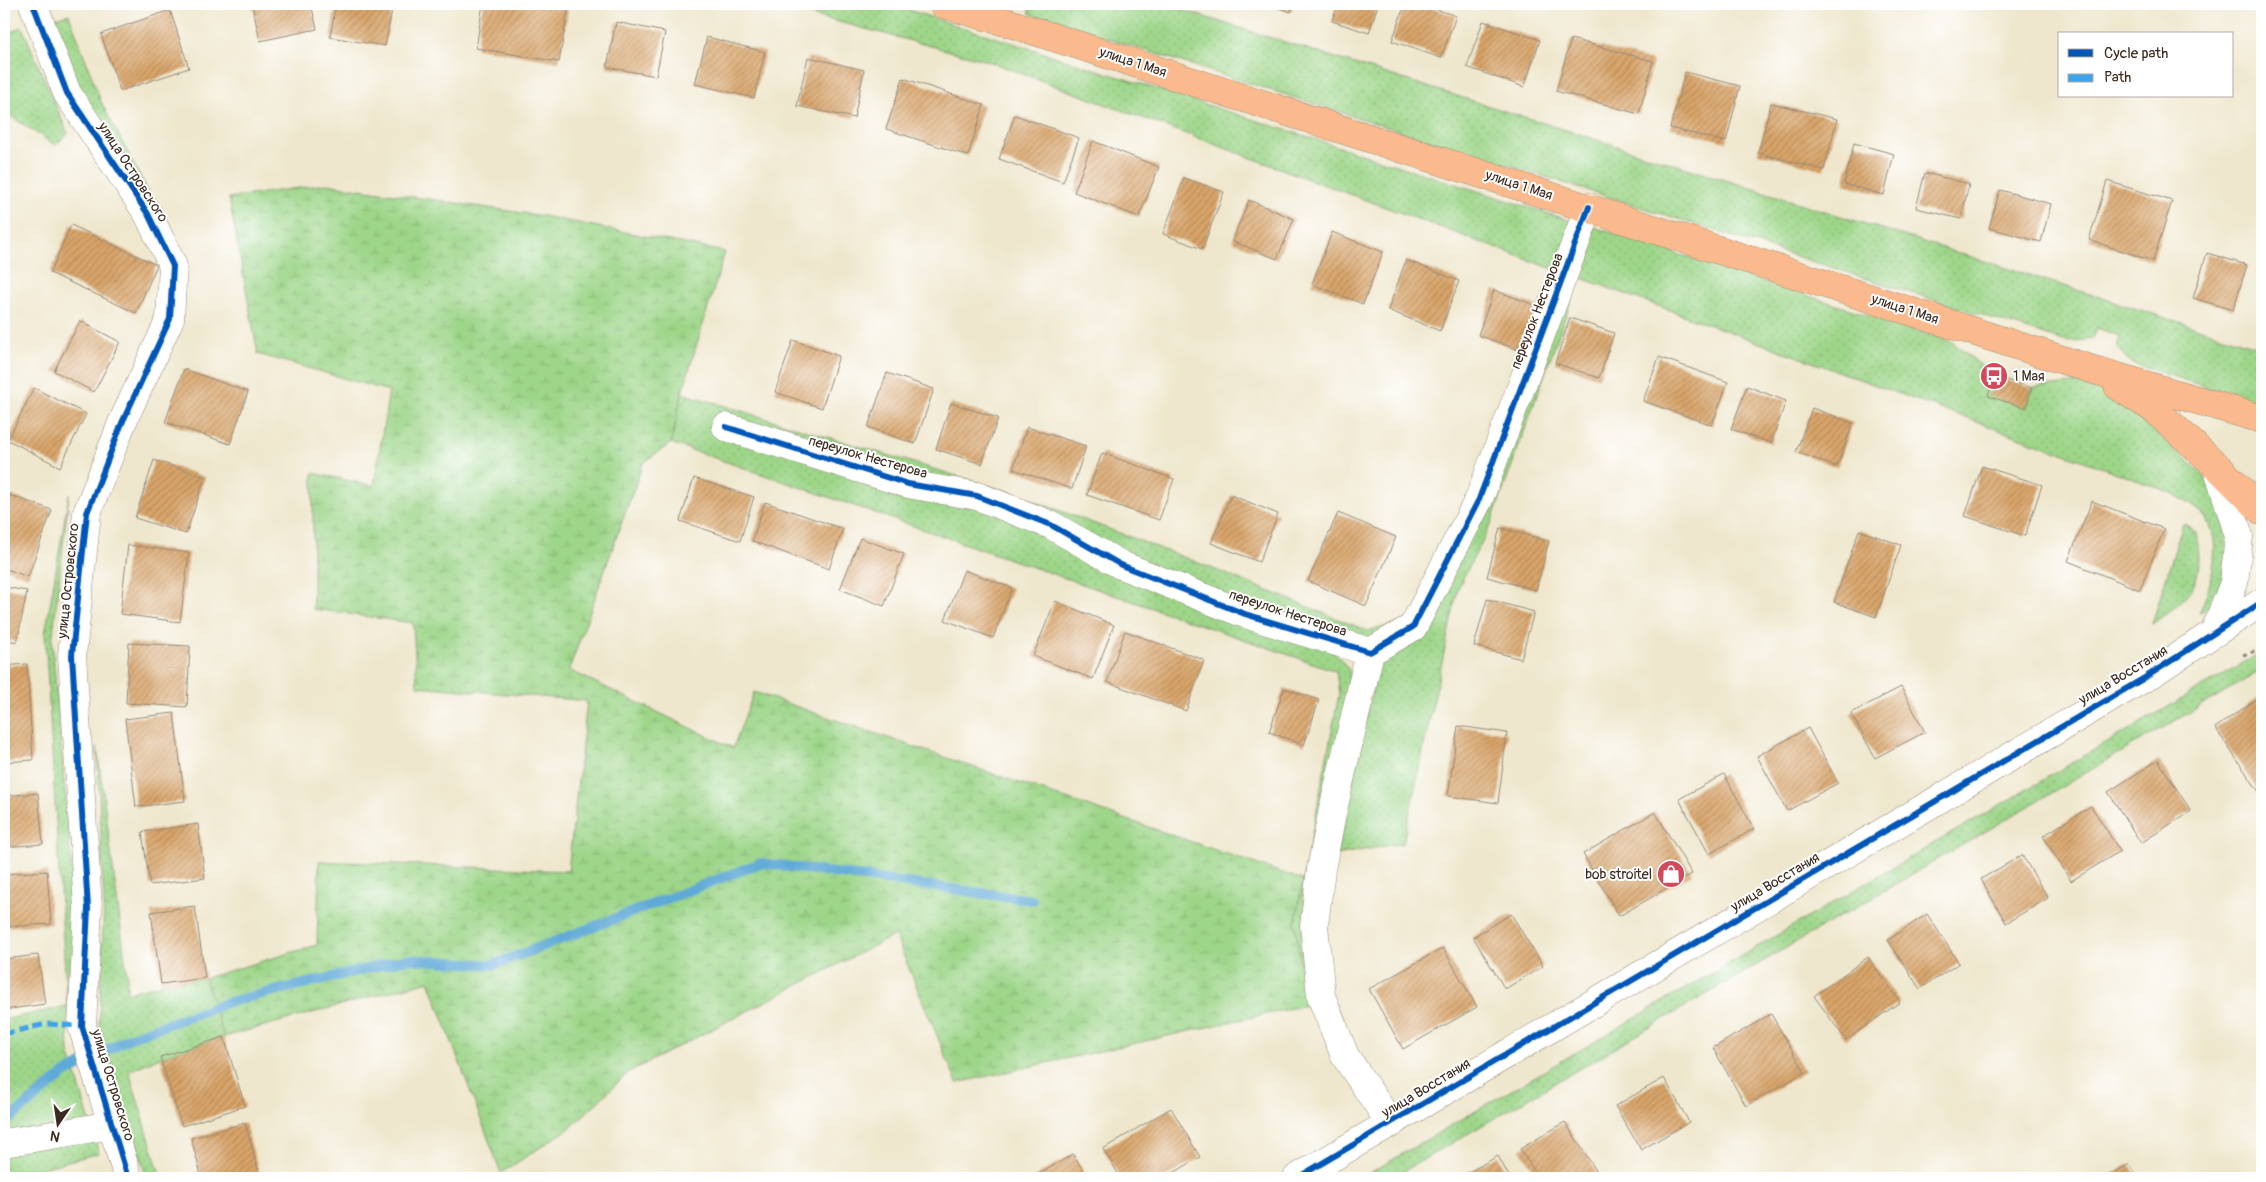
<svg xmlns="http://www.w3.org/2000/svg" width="2266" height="1182" font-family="Pangolin,sans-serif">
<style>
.grass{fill:url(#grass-dots);stroke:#6c8054}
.wetland{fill:url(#wetland-marsh);stroke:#6c8054}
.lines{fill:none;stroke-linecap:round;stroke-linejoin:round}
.stream{stroke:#5fa9d7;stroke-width:10}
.building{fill:url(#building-hatch)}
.minor-casing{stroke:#958876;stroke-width:29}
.major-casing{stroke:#958876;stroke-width:29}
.path{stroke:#958876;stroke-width:3;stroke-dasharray:4 4;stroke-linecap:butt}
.minor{stroke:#fff;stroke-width:28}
.major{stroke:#fbba8d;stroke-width:28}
.quiet{stroke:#3fa3ea;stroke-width:5;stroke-dasharray:10 5;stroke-linecap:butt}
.cycleway-casing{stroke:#fff;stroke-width:9}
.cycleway{stroke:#0057b8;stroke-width:6}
.labels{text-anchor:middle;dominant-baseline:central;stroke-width:4;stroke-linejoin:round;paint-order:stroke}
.street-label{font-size:14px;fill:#3b2a1e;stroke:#fff}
.poi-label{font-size:14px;fill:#3b2a1e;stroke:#fff;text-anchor:start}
</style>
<defs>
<pattern id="grass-dots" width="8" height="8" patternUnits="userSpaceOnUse" patternTransform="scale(1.25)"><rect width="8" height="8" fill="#9dd689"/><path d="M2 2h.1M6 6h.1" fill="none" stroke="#88b876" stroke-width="1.8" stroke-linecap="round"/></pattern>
<pattern id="wetland-marsh" width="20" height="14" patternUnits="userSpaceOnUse" patternTransform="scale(1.25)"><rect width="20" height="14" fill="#9dd689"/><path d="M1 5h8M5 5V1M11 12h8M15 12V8" fill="none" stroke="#88b876"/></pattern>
<pattern id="building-hatch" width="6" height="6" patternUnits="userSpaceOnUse" patternTransform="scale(1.25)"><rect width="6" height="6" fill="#d9a56a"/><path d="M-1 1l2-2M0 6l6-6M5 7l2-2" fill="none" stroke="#b18757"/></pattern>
</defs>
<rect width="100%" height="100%" fill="#fff"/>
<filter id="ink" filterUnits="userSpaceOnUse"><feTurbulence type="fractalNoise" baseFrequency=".02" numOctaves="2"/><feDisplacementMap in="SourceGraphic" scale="10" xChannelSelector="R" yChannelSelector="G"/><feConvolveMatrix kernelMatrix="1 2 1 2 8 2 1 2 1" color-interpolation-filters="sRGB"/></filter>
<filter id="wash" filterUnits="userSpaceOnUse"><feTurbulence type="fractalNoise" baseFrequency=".0096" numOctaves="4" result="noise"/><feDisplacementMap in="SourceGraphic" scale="20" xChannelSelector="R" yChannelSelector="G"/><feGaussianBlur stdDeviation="1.12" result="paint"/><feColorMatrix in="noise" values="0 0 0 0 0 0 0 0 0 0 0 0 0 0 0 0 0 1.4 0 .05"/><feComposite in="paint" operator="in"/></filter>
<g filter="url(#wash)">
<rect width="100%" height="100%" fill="#efe7cd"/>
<g class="grass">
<polygon points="770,4 890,4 1572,221 1556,270 988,61"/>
<polygon points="1029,4 1163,4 2262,348 2262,405 2131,363 2117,348 2120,336 2097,328 2093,339 2067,342 1030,14"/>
<polygon points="69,14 101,102 149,193 75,86 48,20"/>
<polygon points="22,27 68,134 55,145 4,112 4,35"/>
<path d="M 1594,227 L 1952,342 L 1994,376 L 2026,408 L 2032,388 L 2082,383 L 2100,390 L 2151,426 L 2196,468 L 2216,492 L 2225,522 L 2227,565 L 2215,602 L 2199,613 C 2210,589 2221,551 2210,525 C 2205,510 2184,501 2172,493 L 1573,275 Z"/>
<polygon points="1566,292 1573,295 1491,524 1458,588 1403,843 1336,855 1379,660 1418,636"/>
<polygon points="682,393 1013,493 1191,560 1368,631 1406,622 1367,641 1250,608 974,503 1333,650 1349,670 1352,691 1302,928 1306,1005 1295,923 1339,694 1336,671 671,443"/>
<polygon points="69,494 52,642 75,908 67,1006 69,1051 99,1153 4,1178 4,1020 67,1006 45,634"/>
<path d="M 2183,523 L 2196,532 C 2205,584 2193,595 2152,624 Z"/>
<polygon points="2262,652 2262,670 1392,1178 1361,1178"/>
<polygon points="97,746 127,975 127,993 161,984 205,978 224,1037 160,1057 129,1071 161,1178 147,1178 99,1026 104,905"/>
</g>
<polygon class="wetland" points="326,184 543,216 725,252 682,393 671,443 643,463 569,670 733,748 754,692 1303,880 1295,923 1306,1005 957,1083 895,935 629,1072 570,1128 501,1173 429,981 224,1037 205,978 317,945 319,861 568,871 587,701 417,686 413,623 313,609 313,473 374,486 389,391 258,354 229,198"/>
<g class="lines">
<polyline class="stream" points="4,1119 11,1118 64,1074 131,1037 229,1002 407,959 493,965 761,863 1032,900"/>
</g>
<g id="blocks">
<g class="building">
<polygon points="252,4 311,4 317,29 260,41"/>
<polygon points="336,4 393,4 385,46 330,37"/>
<polygon points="483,4 529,4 568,10 559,62 476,48"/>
<polygon points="1266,4 1294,4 1291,12"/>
<polygon points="1338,4 1378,4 1369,33 1332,21"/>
<polygon points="1405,4 1421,4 1456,16 1441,58 1392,41"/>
<polygon points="170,10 189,68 120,91 101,34"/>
<polygon points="1483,21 1540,40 1524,87 1467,67"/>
<polygon points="616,22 665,32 656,76 607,67"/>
<polygon points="707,37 765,52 754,98 695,84"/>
<polygon points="1571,39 1653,61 1639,114 1556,91"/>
<polygon points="808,57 864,70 854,118 797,106"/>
<polygon points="1685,72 1740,86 1726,142 1670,128"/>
<polygon points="903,78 984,105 968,156 886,129"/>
<polygon points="1771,103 1837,119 1824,170 1758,153"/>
<polygon points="1015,115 1079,138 1063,182 999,159"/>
<polygon points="1093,141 1159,167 1139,217 1074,192"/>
<polygon points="1854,143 1894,154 1884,195 1844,184"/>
<polygon points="1925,173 1969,184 1961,219 1916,208"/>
<polygon points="1184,178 1224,192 1202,249 1163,234"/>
<polygon points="2107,181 2172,201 2153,261 2089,240"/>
<polygon points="2000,190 2051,204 2041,242 1989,228"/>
<polygon points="1249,200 1294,219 1277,259 1232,241"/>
<polygon points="71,225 157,265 136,313 50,273"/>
<polygon points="1332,232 1383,252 1363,304 1312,284"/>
<polygon points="2207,253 2247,265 2233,310 2193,298"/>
<polygon points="1406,260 1459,281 1440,331 1388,310"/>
<polygon points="1494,290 1543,308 1527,353 1478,335"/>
<polygon points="1570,318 1614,333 1599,378 1555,363"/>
<polygon points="80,321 120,342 94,392 54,371"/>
<polygon points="793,340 839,356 822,408 775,392"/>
<polygon points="1659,357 1728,382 1712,425 1643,401"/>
<polygon points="184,369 248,392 230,444 165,422"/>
<polygon points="887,373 934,389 915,444 868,427"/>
<polygon points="1994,376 2032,388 2026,408 1988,396"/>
<polygon points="1747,386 1786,401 1771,443 1731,429"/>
<polygon points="34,388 86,414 60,467 8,440"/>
<polygon points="951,403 998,418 982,464 936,449"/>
<polygon points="1812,408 1853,423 1837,467 1796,452"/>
<polygon points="1027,427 1086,446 1072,489 1013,469"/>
<polygon points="1102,453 1174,479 1159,520 1087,495"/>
<polygon points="154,460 205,477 186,534 135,518"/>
<polygon points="1982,466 2042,485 2025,536 1965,516"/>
<polygon points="694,478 754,497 740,541 680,521"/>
<polygon points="4,493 52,510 28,577 4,568"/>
<polygon points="1231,495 1278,514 1259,562 1211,543"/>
<polygon points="2092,501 2164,529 2140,590 2068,561"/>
<polygon points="765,502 843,529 829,569 752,541"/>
<polygon points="1338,513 1396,537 1366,606 1308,581"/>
<polygon points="1500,528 1549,541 1536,590 1487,577"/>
<polygon points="1859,530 1901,545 1876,617 1834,602"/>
<polygon points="860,538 904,554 884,606 840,589"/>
<polygon points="128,545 189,553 180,622 120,614"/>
<polygon points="964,570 1012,588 993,638 945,620"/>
<polygon points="4,587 27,591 17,642 4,639"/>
<polygon points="1487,599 1534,612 1521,659 1474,646"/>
<polygon points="1055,601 1114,625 1093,679 1033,656"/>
<polygon points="1125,631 1204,660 1186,711 1107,682"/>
<polygon points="129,643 190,646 187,707 126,703"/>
<polygon points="27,664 33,760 4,762 4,666"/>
<polygon points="1901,687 1925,732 1875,758 1851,713"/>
<polygon points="1284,688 1319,700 1304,745 1269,732"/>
<polygon points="2262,695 2262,796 2215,728"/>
<polygon points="174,713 185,801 136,807 125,719"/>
<polygon points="1458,726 1507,733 1498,803 1448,796"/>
<polygon points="1808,728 1838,783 1787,811 1757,756"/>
<polygon points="2158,760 2191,811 2141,843 2108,792"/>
<polygon points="1724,774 1754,829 1709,854 1679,799"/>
<polygon points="38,793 43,844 4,847 4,796"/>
<polygon points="2091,806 2120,851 2071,881 2043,836"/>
<polygon points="1655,812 1692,874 1619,916 1583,854"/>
<polygon points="198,824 205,878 150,885 142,832"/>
<polygon points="2022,855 2048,898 2006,923 1981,879"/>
<polygon points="47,871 51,924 4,927 4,874"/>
<polygon points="195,906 205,978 161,984 151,912"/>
<polygon points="1511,914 1543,966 1505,989 1473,937"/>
<polygon points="1927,914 1959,963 1920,989 1888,940"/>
<polygon points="1443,948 1477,1007 1403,1049 1369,989"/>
<polygon points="38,955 45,1004 4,1010 4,959"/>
<polygon points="1868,957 1900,1002 1846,1040 1814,996"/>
<polygon points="1771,1014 1805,1072 1746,1106 1713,1048"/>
<polygon points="224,1037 245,1106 182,1126 160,1057"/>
<polygon points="1664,1078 1689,1122 1641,1150 1615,1106"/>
<polygon points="1171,1108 1200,1157 1165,1178 1121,1178 1103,1149"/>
<polygon points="1565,1122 1597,1172 1587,1178 1539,1178 1520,1149"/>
<polygon points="245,1123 259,1172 236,1178 202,1178 191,1138"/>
<polygon points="1073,1154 1088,1178 1035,1178 1034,1177"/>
<polygon points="1498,1156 1510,1178 1458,1178"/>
<polygon points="2130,1164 2138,1178 2105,1178"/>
</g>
</g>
</g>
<g filter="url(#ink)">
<use href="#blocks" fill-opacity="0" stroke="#958876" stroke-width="1"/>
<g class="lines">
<defs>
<g id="minor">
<polyline points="33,4 67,93 148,214 173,266 170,319 122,423 87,513 72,655 88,908 82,1026 128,1178"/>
<polyline points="726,427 908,484 977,496 1051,525 1121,565 1245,614 1370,652 1413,627 1479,499 1589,207"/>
<polyline points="2214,633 2234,583 2239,536 2217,466"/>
<polyline points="1370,652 1332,814 1321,869 1314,926 1321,996 1345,1056 1391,1124"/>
<polyline points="4,1143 112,1125"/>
<polyline points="1297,1178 2146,677 2262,602"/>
</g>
<g id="major">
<polyline points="943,4 1012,24 2094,370 2262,419"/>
<polyline points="2118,386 2155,410 2217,466 2262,511"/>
</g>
</defs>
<use href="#minor" class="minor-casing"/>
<use href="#major" class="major-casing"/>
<polyline class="path" points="2243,655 2262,649"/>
<use href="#minor" class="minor"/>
<use href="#major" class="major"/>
<polyline class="quiet" points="4,1034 46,1024 82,1026"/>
<defs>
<g id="cycleway">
<polyline points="33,4 67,93 148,214 173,266 170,319 122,423 87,513 72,655 88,908 82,1026 128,1178"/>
<polyline points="726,427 908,484 977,496 1051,525 1121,565 1245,614 1370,652 1413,627 1479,499 1589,207"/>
<polyline points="1297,1178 2146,677 2262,602"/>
</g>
</defs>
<use href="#cycleway" class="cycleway-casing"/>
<use href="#cycleway" class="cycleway"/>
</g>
</g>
<defs>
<symbol id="bus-disc" viewBox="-11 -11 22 22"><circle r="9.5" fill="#d1495b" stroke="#fff"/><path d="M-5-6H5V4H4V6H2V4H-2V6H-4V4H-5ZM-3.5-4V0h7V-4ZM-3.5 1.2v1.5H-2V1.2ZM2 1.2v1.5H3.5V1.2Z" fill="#fff"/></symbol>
<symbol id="shop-disc" viewBox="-11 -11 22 22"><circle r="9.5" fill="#d1495b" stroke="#fff"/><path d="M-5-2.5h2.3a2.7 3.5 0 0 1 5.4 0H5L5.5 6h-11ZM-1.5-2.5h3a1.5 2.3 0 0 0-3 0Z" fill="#fff"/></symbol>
</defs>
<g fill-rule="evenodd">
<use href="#bus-disc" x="1978" y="360" width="32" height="32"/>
<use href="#shop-disc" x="1655" y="858" width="32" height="32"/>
</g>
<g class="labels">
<g class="street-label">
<text transform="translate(1133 62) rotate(18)">улица 1 Мая</text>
<text transform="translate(133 172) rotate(57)">улица Островского</text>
<text transform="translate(1519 185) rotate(18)">улица 1 Мая</text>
<text transform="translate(1905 309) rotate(18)">улица 1 Мая</text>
<text transform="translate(1537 311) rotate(-69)">переулок Нестерова</text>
<text transform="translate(868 457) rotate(16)">переулок Нестерова</text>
<text transform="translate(68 581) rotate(-84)">улица Островского</text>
<text transform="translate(1288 613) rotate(18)">переулок Нестерова</text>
<text transform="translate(2123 675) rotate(-31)">улица Восстания</text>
<text transform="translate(1775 882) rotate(-31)">улица Восстания</text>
<text transform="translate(113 1085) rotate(73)">улица Островского</text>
<text transform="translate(1426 1088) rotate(-31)">улица Восстания</text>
</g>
<g class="poi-label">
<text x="2013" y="376">1 Мая</text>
<text x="1652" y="874" text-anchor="end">bob stroitel</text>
</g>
</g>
<rect width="2266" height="1182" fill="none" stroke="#fff" stroke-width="20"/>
<rect x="2058" y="32" width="175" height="65" fill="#ffffff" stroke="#b1aaa5"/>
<rect x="2068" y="49" width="25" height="8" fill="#0057b8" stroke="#b1aaa5"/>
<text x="2104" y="58" font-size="15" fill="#3b2a1e">Cycle path</text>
<rect x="2068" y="74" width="25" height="8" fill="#3fa3ea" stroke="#b1aaa5"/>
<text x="2104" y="82" font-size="15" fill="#3b2a1e">Path</text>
<g transform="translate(58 1124) rotate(193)" stroke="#ffffff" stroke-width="4" paint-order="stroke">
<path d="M0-4L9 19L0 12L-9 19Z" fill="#3b2a1e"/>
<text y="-8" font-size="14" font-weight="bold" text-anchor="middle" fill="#3b2a1e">N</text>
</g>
</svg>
